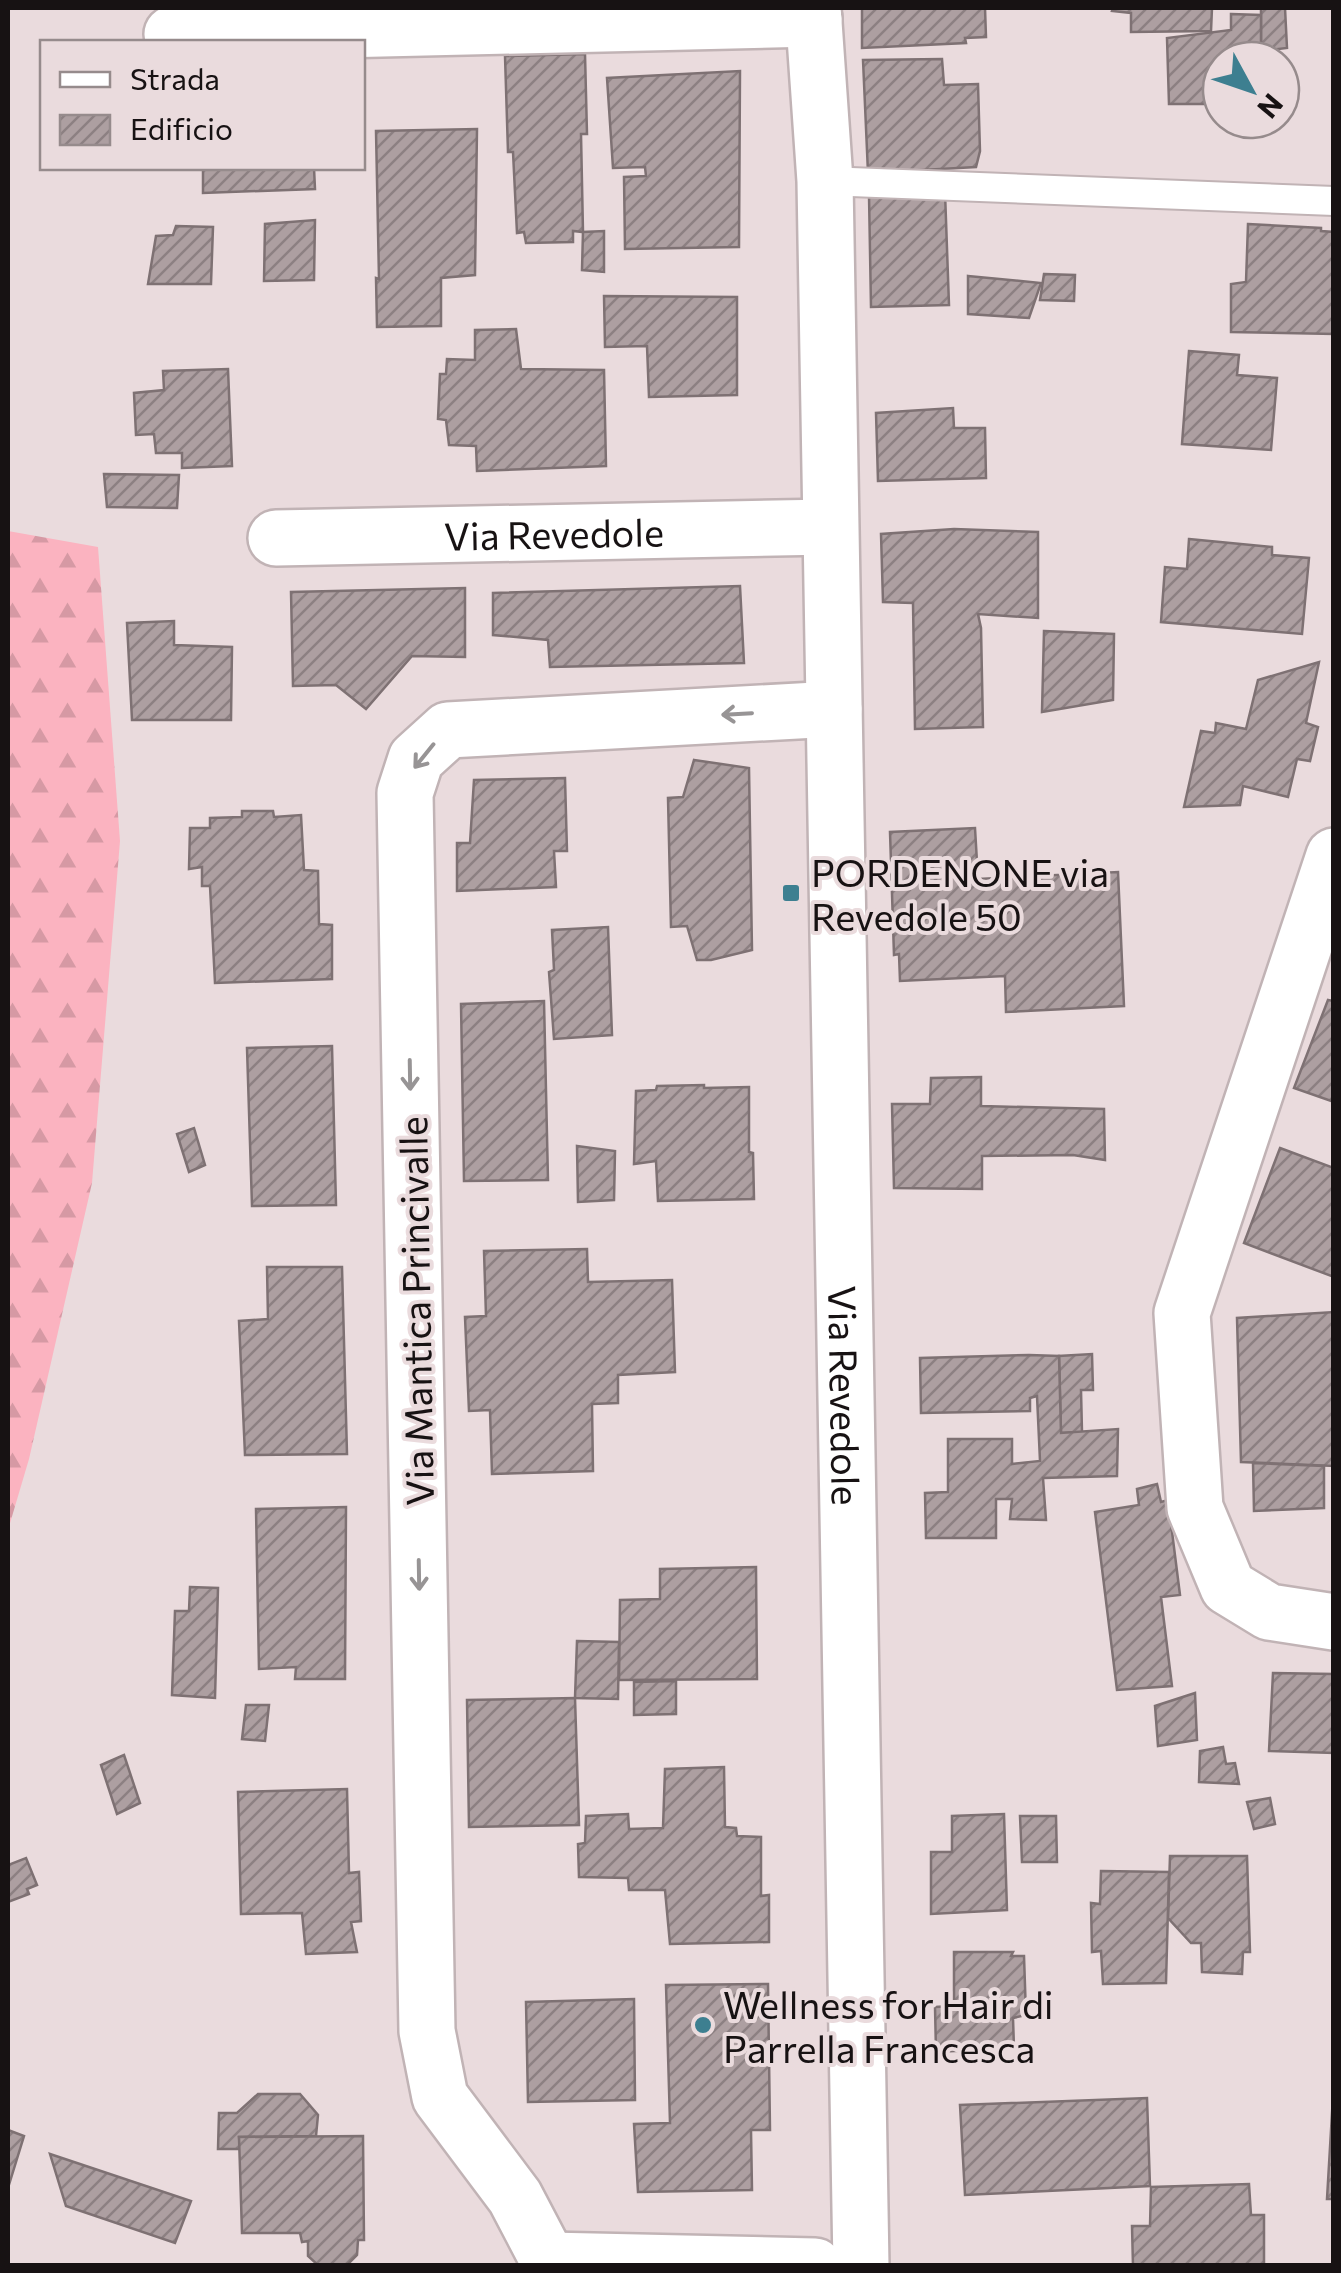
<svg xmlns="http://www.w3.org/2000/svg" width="1341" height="2273" font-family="Commissioner,sans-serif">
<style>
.forest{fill:url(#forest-firs)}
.building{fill:url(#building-hatch);stroke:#7e7173;stroke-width:2.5}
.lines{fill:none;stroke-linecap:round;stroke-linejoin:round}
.lane-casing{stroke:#c1b3b5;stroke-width:32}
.street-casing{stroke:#c1b3b5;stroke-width:60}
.lane{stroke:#fff;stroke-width:28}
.street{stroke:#fff;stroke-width:55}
.oneway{stroke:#979495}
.poi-dot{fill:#3d7f90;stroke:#eadbdd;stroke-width:4}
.labels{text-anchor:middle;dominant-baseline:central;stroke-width:8;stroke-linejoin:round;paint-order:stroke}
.street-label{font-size:38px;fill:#171213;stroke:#eadbdd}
.poi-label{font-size:38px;fill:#171213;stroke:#eadbdd;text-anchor:start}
</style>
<defs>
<pattern id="forest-firs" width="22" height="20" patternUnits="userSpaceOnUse" patternTransform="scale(2.5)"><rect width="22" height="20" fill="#fbb3c0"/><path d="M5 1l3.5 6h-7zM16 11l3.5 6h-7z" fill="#d699a4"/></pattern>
<pattern id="building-hatch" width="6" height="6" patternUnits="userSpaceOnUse" patternTransform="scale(2.5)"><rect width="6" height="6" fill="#ad9fa1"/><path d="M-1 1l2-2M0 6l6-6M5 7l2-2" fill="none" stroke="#8c8082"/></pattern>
</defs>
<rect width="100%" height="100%" fill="#eadbdd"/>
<polygon class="forest" points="8,531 98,547 120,841 92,1183 29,1459 8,1530"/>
<g class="building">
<polygon points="862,8 985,8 986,37 965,38 966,43 862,48"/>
<polygon points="1113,8 1212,8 1211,31 1131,32 1131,13 1112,11"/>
<polygon points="1261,8 1285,8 1287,48 1261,51"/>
<polygon points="1231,14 1261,15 1261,51 1225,54 1225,60 1221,60 1221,104 1169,104 1167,38 1231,30"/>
<polygon points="585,54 587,134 581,134 583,232 573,231 573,242 526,243 524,232 517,233 513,152 508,152 505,56"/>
<polygon points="942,59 944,85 978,84 980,151 976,167 868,173 863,60"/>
<polygon points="740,71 739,247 625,249 624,177 646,176 645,167 613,168 607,78"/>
<polygon points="477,129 475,275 441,278 441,326 377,327 376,278 379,279 376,131"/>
<polygon points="203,168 314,168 315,189 203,193"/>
<polygon points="945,192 949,305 871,307 869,195"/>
<polygon points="315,220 314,280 264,281 265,224"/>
<polygon points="1248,224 1321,228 1321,231 1334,232 1334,334 1231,332 1231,284 1246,282"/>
<polygon points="176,226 213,227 211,284 148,284 156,236 173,235"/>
<polygon points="604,231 604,272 582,270 583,232"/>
<polygon points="1044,274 1075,275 1074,301 1040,300"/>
<polygon points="968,276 1041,283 1029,318 968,314"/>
<polygon points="604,296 737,297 737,395 649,397 647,346 605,347"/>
<polygon points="516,329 521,369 604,370 606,466 477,471 476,446 449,445 446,420 438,419 440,374 446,374 447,359 475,360 475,330"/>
<polygon points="1189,351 1239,355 1237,375 1277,378 1271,450 1182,444"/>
<polygon points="228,369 232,466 182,468 182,453 156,453 154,434 136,435 134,393 164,390 163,371"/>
<polygon points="953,408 954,428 985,428 986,478 878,481 876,413"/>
<polygon points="104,474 179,475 177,508 107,507"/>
<polygon points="954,529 1038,532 1038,618 978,614 981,628 983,727 915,729 913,603 883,602 881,534"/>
<polygon points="1189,539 1272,547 1272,555 1309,558 1302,634 1161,622 1165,567 1187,569"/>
<polygon points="740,586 744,663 550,667 548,640 493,635 493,593"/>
<polygon points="465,588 465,657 412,656 366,709 336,685 293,686 291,592"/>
<polygon points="174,621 174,645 232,647 231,720 132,720 127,623"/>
<polygon points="1044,631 1114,634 1113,700 1042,712"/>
<polygon points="1319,662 1306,723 1318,727 1310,761 1297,759 1288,797 1243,786 1240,805 1184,807 1201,731 1215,733 1216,723 1246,729 1258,680"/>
<polygon points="694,760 749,768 752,950 711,960 697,960 687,926 671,927 668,798 683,797"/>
<polygon points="565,778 567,851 554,851 556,887 457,891 457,843 470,843 474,780"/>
<polygon points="242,811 273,811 274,817 301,815 304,870 318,871 319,924 332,925 332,979 215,983 210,886 202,886 202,867 189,869 190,828 210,828 210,818 242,817"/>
<polygon points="975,828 978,879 1118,872 1124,1006 1006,1012 1005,976 900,981 899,954 894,955 890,832"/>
<polygon points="608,927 612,1035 554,1039 549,972 554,970 552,930"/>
<polygon points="1328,1000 1334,1001 1334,1102 1294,1088"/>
<polygon points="544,1001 548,1180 464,1181 461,1004"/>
<polygon points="332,1046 336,1205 252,1206 247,1048"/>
<polygon points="981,1077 981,1106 1104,1109 1105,1160 1073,1155 982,1156 982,1189 894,1188 892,1104 930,1104 931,1078"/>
<polygon points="704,1085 704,1088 749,1087 749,1152 753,1153 754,1199 658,1201 656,1161 634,1164 636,1091 656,1090 657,1086"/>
<polygon points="194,1128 205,1165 189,1172 177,1134"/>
<polygon points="577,1146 615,1151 614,1200 578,1202"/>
<polygon points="1280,1148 1334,1168 1334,1277 1244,1243"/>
<polygon points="587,1249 588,1282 672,1280 675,1372 618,1375 618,1403 592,1404 593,1471 492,1474 490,1410 469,1411 465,1317 486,1316 484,1251"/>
<polygon points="267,1267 342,1267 347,1454 245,1455 239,1321 268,1319"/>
<polygon points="1334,1312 1334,1466 1241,1462 1237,1318"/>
<polygon points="1092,1354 1093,1390 1081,1390 1082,1432 1061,1433 1059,1356"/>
<polygon points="1029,1355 1059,1356 1061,1433 1118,1429 1117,1476 1043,1478 1046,1520 1010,1519 1012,1499 996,1499 996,1538 926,1538 925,1493 948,1492 948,1439 1012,1439 1012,1464 1040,1461 1037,1396 1030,1398 1030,1411 921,1413 920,1358"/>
<polygon points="1253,1463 1324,1466 1324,1508 1254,1511"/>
<polygon points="1157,1484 1161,1502 1168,1500 1180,1595 1161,1597 1172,1686 1117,1690 1095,1512 1139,1505 1137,1489"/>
<polygon points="346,1507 345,1679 295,1679 296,1667 259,1669 256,1509"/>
<polygon points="756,1567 757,1679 619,1680 620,1600 660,1599 660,1569"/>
<polygon points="190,1587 218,1588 215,1698 172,1695 175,1611 189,1611"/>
<polygon points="577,1641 619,1642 618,1699 575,1698"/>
<polygon points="1273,1673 1334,1674 1334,1753 1269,1751"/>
<polygon points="676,1681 676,1714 634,1715 634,1682"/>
<polygon points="1195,1693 1197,1740 1158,1746 1155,1706"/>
<polygon points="575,1698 579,1825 469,1827 467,1700"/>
<polygon points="246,1705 269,1705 265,1741 242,1739"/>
<polygon points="1223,1747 1226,1764 1235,1763 1239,1784 1199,1782 1200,1751"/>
<polygon points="124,1755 140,1803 117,1814 101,1765"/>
<polygon points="724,1767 725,1827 736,1828 737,1836 761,1837 761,1896 769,1895 769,1942 670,1944 665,1890 629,1890 628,1878 579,1877 578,1844 585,1843 586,1816 628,1814 629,1829 663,1828 665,1769"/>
<polygon points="347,1789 349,1873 359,1872 361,1921 351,1922 357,1952 306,1954 302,1913 241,1914 238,1792"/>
<polygon points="1270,1798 1275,1824 1254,1829 1247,1802"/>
<polygon points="1004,1814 1007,1910 931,1914 931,1852 952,1852 952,1816"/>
<polygon points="1020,1816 1056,1816 1057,1862 1022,1862"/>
<polygon points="1170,1856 1247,1856 1250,1952 1243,1952 1242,1974 1202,1972 1201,1943 1191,1943 1168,1918"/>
<polygon points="26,1858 37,1885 27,1889 29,1894 8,1902 8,1865"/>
<polygon points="1101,1871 1169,1872 1166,1983 1103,1984 1101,1951 1092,1952 1091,1903 1100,1904"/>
<polygon points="954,1952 1013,1952 1011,1956 1024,1956 1026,2015 1013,2018 1014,2048 936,2052 935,2007 954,2006"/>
<polygon points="768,1984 770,2130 751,2130 752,2190 638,2192 634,2124 670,2123 666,1985"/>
<polygon points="634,1999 635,2100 528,2102 526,2002"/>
<polygon points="258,2094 300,2094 318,2115 316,2136 239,2137 240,2149 218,2149 219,2113 237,2113"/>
<polygon points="1333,2096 1334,2096 1334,2199 1327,2199"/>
<polygon points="1147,2098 1150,2186 965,2195 960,2105"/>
<polygon points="8,2130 24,2136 8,2188"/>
<polygon points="363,2136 364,2240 358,2240 357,2255 346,2266 319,2266 308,2256 308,2241 302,2242 300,2233 242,2233 239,2137"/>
<polygon points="50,2154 191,2201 175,2243 66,2206"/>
<polygon points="1249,2184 1251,2215 1264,2215 1264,2266 1133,2266 1132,2226 1150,2226 1151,2187"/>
</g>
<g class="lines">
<defs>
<polyline id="lane" points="825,181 1334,201"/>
<g id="street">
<path id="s1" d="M 813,8 L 825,181 L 861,2266"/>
<polyline points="172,34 814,19"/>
<path id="s2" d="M 276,538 L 830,527"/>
<polyline points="1334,856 1182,1313 1195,1508 1228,1587 1269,1612 1334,1622"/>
<polyline points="548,2260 815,2266"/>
<polyline points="548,2266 548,2260 515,2197 440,2097 427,2031 405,793 416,759 448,730 834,709"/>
</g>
</defs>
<use href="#lane" class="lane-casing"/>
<use href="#street" class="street-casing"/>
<use href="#lane" class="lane"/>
<use href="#street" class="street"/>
</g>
<defs><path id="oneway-shaft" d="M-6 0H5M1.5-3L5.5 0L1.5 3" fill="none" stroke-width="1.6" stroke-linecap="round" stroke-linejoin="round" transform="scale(2.5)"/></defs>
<g class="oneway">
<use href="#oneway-shaft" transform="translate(737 714) rotate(177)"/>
<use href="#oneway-shaft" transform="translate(424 756) rotate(129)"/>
<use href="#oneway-shaft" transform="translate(410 1075) rotate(89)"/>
<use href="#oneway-shaft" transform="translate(419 1575) rotate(89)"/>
</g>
<g class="poi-dot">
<rect x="781" y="883" width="20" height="20" rx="5"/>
<circle cx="703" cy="2025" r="10"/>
</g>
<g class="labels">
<g class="street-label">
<text stroke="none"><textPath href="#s2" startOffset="278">Via Revedole</textPath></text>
<text transform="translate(415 1311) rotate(-91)">Via Mantica Princivalle</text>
<text stroke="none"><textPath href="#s1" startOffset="1388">Via Revedole</textPath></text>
</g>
<g class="poi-label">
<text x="811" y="871">PORDENONE via<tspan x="811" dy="44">Revedole 50</tspan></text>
<text x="723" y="2003">Wellness for Hair di<tspan x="723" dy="44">Parrella Francesca</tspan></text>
</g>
</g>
<rect width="1341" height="2273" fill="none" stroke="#171213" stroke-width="20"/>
<rect x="40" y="40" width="325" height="130" fill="#eadbdd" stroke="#968b8c" stroke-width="2.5"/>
<rect x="60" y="72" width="50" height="15" fill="#ffffff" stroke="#968b8c" stroke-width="2.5"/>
<text x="130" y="90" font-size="30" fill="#171213">Strada</text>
<rect x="60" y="115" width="50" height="30" fill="url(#building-hatch)" stroke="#968b8c" stroke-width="2.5"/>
<text x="130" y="140" font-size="30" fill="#171213">Edificio</text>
<g transform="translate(1251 90) rotate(130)"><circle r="48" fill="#eadbdd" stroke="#968b8c" stroke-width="2.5"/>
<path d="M0-8L18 38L0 25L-18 38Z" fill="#3d7f90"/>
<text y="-15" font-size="28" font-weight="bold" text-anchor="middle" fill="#171213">N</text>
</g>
</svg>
